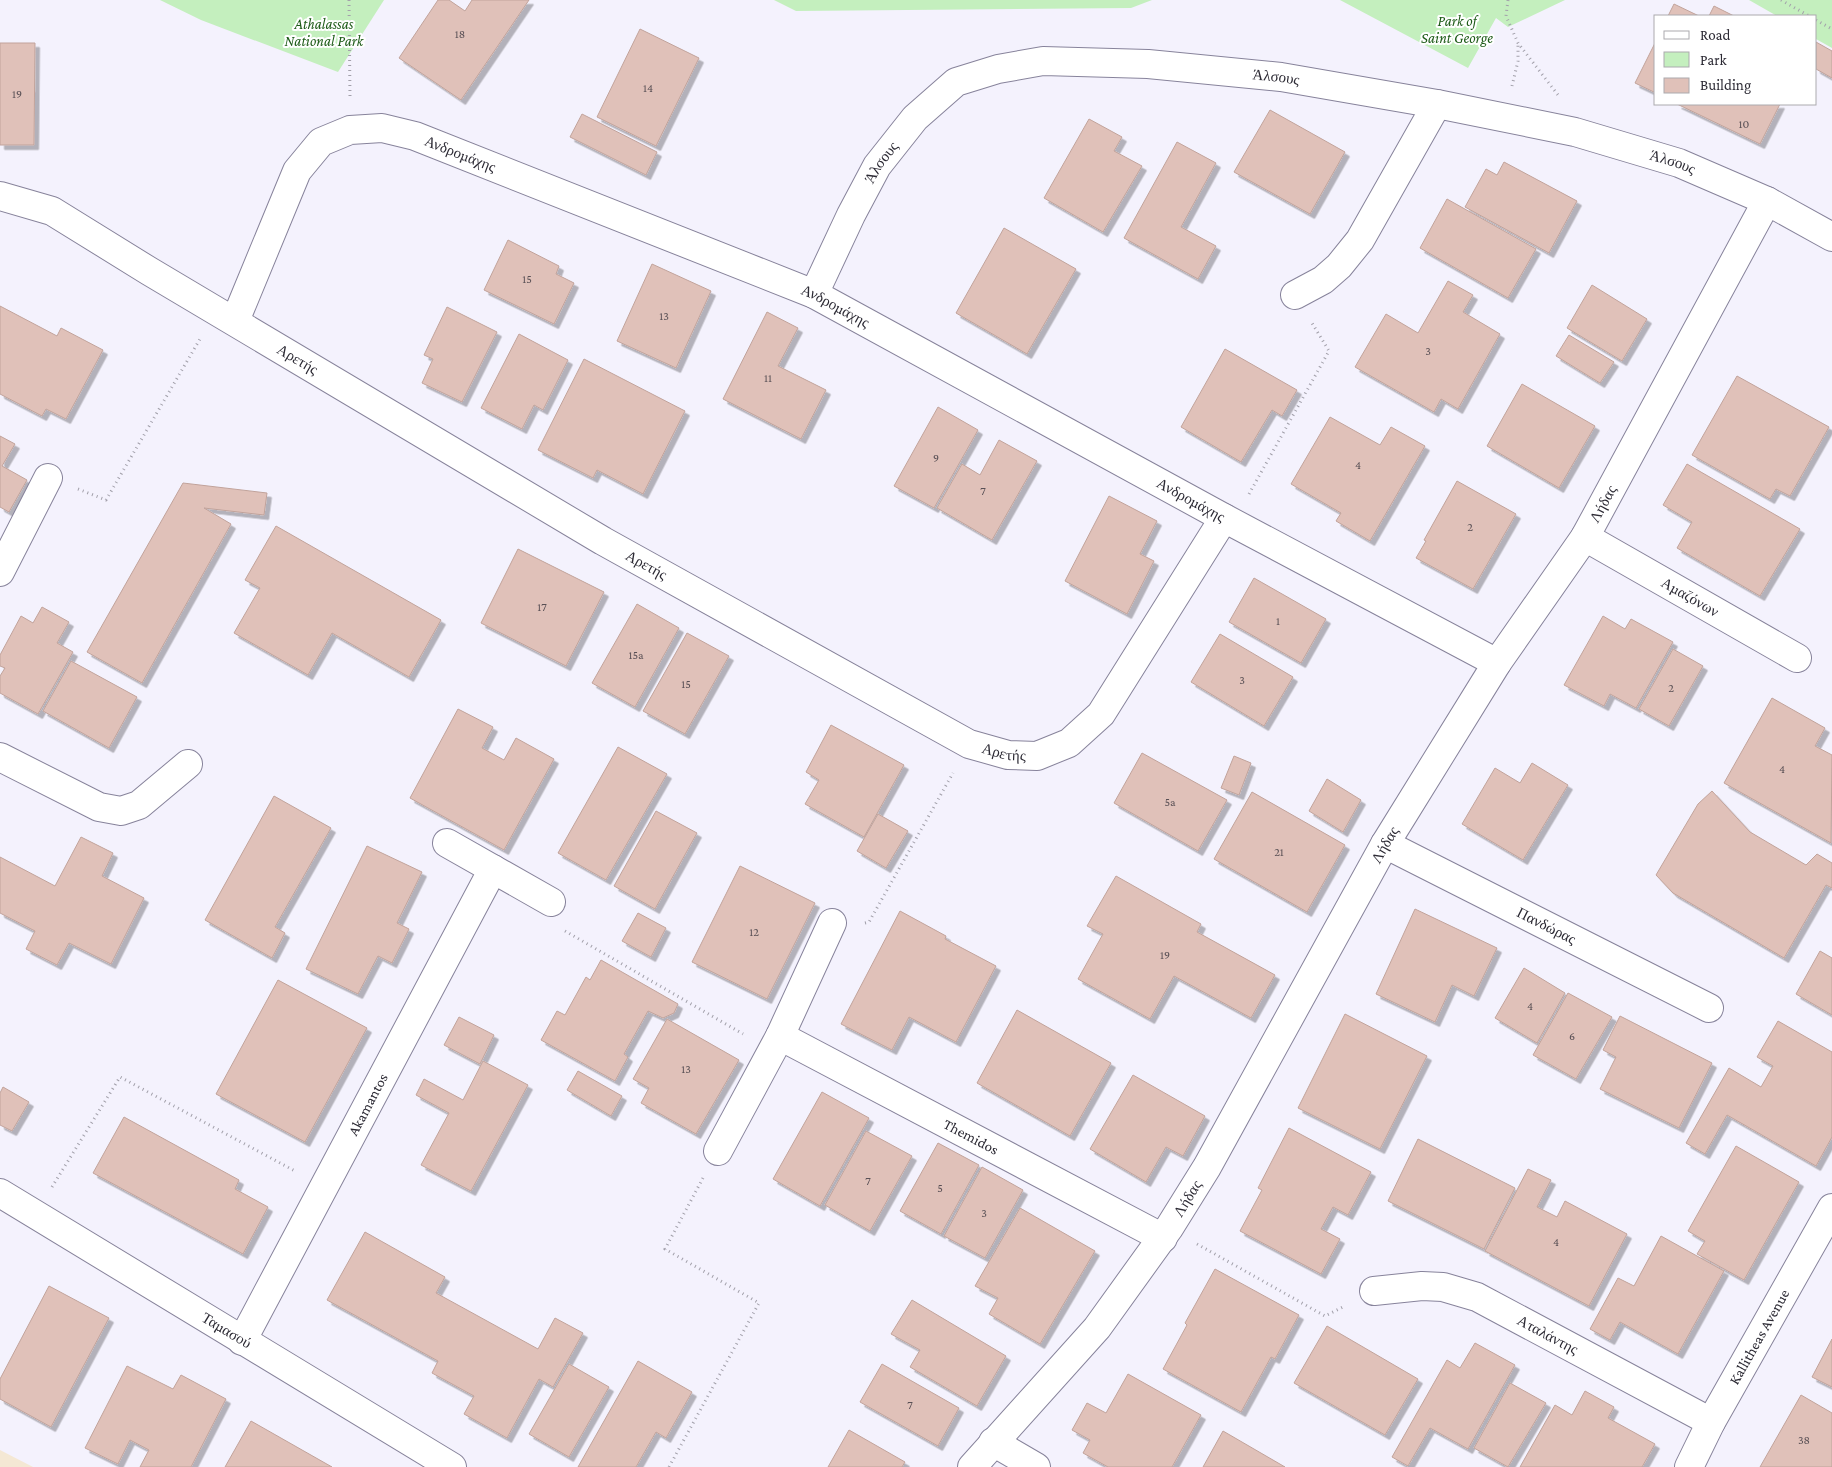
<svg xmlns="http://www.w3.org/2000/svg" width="1832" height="1467" font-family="'Crimson Pro',serif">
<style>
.education{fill:#f4e8d4}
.green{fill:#c4efbe}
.building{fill:#e0c1b9;stroke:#c1a39b;filter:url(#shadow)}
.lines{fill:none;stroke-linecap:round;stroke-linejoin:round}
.minor-casing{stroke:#87839b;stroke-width:30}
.path{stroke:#a2a0aa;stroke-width:3;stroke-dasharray:1 4;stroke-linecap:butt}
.minor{stroke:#fff;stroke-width:28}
.labels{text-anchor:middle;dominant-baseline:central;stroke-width:4;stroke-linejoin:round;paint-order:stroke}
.number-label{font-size:12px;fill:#595055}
.park-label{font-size:15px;font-style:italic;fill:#1d5b17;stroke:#fff}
.street-label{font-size:15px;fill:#2c2a34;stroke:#fff}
</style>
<defs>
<filter id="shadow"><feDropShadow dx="4.5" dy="4.5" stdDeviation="0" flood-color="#0004"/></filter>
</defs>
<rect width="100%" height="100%" fill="#f4f2fd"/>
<polygon class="education" points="0,1450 33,1467 0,1467"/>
<g class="green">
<polygon points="160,0 384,0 338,72 201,20"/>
<polygon points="774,0 1152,0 1131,8 796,11"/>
<polygon points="1340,0 1565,0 1508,27 1496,18 1468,68"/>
<polygon points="1749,0 1832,0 1832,48 1816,39 1816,16 1777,16"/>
</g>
<g class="building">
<polygon points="438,0 449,0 465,11 472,0 529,0 461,100 399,58"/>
<polygon points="1674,4 1699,16 1668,16"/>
<polygon points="1714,6 1734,16 1709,16"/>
<polygon points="640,29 699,58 656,146 597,117"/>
<polygon points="1656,41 1656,93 1635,83"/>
<polygon points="1816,42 1832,51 1832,78 1816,69"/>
<polygon points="0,43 35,43 34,145 0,145"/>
<polygon points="1677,104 1780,104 1760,144"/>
<polygon points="1270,110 1345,152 1310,214 1234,172"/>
<polygon points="582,114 657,152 646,175 570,137"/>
<polygon points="1089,119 1122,137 1114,151 1142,166 1103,232 1044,198"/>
<polygon points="1177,142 1216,163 1181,227 1216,246 1198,279 1124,238"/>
<polygon points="1504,162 1577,201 1549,253 1465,207 1486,169 1497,175"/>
<polygon points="1447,199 1536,249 1508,298 1420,248"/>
<polygon points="1004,228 1076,269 1027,354 956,313"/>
<polygon points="508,240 559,266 556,274 574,283 554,324 484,290"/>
<polygon points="652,264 711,291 676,368 617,341"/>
<polygon points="1448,281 1473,295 1463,312 1500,334 1458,409 1441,399 1434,412 1355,367 1386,314 1418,333"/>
<polygon points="1592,285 1647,319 1622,361 1567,328"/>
<polygon points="0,306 57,336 61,328 103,350 66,419 46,409 42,416 0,394"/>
<polygon points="447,307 497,332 462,402 422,383 433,359 424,355"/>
<polygon points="767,312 798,328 778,366 826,390 801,439 723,399"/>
<polygon points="519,334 568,360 543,410 534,405 522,429 481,408"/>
<polygon points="1569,335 1614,362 1600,383 1556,356"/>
<polygon points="1225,349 1297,390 1282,416 1272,410 1241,462 1181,427"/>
<polygon points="584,359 685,411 643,494 597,470 593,478 538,450"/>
<polygon points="1737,376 1829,427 1790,496 1776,489 1770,499 1692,455"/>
<polygon points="1522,384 1595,426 1559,488 1487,446"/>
<polygon points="938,407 978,430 934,508 894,486"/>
<polygon points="1330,417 1380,445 1391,427 1425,446 1370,541 1336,521 1341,513 1291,484"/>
<polygon points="0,436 15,444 2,466 27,480 9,512 0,507"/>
<polygon points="999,440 1037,461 992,540 937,508 962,464 980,475"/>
<polygon points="1687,464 1800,529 1760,596 1677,548 1692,522 1663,505"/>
<polygon points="1457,481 1516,514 1473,589 1416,558 1426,541 1424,540"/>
<polygon points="183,483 267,493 264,515 204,508 231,524 142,683 87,652"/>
<polygon points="1109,496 1157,521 1140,554 1154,561 1127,614 1065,581"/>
<polygon points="276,526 441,620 409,677 332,633 308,675 234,633 260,588 245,580"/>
<polygon points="518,549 604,592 566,666 481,623"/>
<polygon points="1254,578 1326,619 1301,663 1229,622"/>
<polygon points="637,604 679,628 635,707 592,683"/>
<polygon points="42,607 69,622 57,643 73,652 38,714 0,693 0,676 5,668 0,666 0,655 21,616 33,623"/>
<polygon points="1603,616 1625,629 1631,619 1673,642 1636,708 1610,694 1604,706 1564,685"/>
<polygon points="687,633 729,656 685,734 643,711"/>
<polygon points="1220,634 1293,677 1264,726 1191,682"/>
<polygon points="1673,649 1703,666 1669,726 1639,709"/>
<polygon points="71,661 137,697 109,748 43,711"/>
<polygon points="1772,698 1825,728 1815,746 1832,755 1831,843 1724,783"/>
<polygon points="458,709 493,727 482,748 504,760 516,738 554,759 504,850 410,798"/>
<polygon points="831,725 904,765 864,837 805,804 819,780 806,772"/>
<polygon points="618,747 667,774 606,880 558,853"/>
<polygon points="1142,753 1227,800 1198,851 1114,803"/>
<polygon points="1234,756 1251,763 1239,795 1221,788"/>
<polygon points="1532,763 1568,785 1523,860 1462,824 1495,768 1520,783"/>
<polygon points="1327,779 1361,800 1343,832 1309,811"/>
<polygon points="1712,791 1750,832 1806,865 1817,854 1832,863 1832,888 1826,885 1784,958 1673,893 1656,875 1698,804"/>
<polygon points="1252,792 1345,845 1307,912 1214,859"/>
<polygon points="274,796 331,828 275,927 285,933 272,958 205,920"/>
<polygon points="656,811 697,833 655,909 614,886"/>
<polygon points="878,814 908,831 886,868 857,851"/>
<polygon points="81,837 113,853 102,876 144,898 111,964 69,943 57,965 26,949 35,931 0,913 0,857 55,886"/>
<polygon points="367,846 422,872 397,923 409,929 392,963 378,956 358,994 306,969"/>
<polygon points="740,866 815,903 767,999 692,962"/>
<polygon points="1116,876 1201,924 1197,932 1275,975 1251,1018 1174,976 1150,1019 1078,979 1103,934 1087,926"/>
<polygon points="1415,909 1497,948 1474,996 1452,985 1435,1022 1376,994"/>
<polygon points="900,911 946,936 945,939 996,966 956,1042 909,1017 892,1050 841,1024"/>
<polygon points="638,913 666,928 651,957 622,941"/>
<polygon points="1820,951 1832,958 1832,1015 1796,994"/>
<polygon points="601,960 678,1004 674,1013 663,1018 648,1011 624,1054 628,1057 615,1081 541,1040 557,1011 565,1015 586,977 590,980"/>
<polygon points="1524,968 1565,993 1537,1043 1495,1018"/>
<polygon points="278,980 367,1028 305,1142 216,1094"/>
<polygon points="1568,993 1612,1017 1576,1079 1533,1055"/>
<polygon points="1017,1010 1111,1063 1070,1136 977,1083"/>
<polygon points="1345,1014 1427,1056 1380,1149 1298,1108"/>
<polygon points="1620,1016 1712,1063 1679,1128 1600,1089 1616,1057 1603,1050"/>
<polygon points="459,1017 494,1035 480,1064 444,1045"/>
<polygon points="667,1019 739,1060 696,1134 641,1103 649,1088 633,1079"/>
<polygon points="1778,1021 1832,1052 1832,1137 1816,1166 1727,1115 1705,1154 1686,1143 1729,1068 1761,1087 1773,1066 1757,1057"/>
<polygon points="483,1061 528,1085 471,1191 421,1165 449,1113 416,1095 424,1079 463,1100"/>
<polygon points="578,1071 622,1096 611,1116 567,1090"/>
<polygon points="1133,1075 1205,1116 1183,1156 1166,1147 1146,1182 1090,1149"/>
<polygon points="3,1087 29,1102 12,1131 0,1125 0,1093"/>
<polygon points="822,1092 869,1118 820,1206 773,1179"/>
<polygon points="124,1117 239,1180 235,1189 268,1207 243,1254 93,1173"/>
<polygon points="1289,1128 1371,1172 1348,1215 1333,1207 1321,1229 1340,1239 1321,1274 1240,1231 1262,1190 1258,1188"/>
<polygon points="866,1131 912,1156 870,1231 825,1205"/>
<polygon points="1418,1139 1515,1188 1484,1249 1388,1201"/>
<polygon points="938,1143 979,1165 941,1234 900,1211"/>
<polygon points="1736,1146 1799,1182 1744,1280 1697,1254 1705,1241 1688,1231"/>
<polygon points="982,1167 1023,1190 985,1258 944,1236"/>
<polygon points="1528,1169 1551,1180 1537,1207 1557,1217 1565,1201 1627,1234 1589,1306 1485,1251"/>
<polygon points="1020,1208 1095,1251 1040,1344 989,1314 998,1298 975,1286"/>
<polygon points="365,1232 445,1277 436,1293 538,1349 555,1318 583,1333 553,1387 539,1379 507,1438 464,1414 474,1396 432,1373 438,1361 327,1300"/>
<polygon points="1661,1236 1724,1271 1678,1354 1620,1322 1610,1340 1590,1329 1618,1278 1634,1286"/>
<polygon points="1215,1269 1299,1315 1275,1359 1271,1357 1241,1412 1163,1369 1187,1325 1185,1323"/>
<polygon points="49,1286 109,1318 51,1427 0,1399 0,1379"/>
<polygon points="912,1300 1006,1356 977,1406 910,1367 920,1350 891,1334"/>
<polygon points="1327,1326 1418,1379 1385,1435 1294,1383"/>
<polygon points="1832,1339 1832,1387 1812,1377"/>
<polygon points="1475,1343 1515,1365 1468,1449 1430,1428 1408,1466 1392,1457 1447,1360 1460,1368"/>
<polygon points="638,1361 692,1392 666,1438 656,1432 636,1467 578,1467"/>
<polygon points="569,1364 609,1387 569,1457 529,1434"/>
<polygon points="882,1364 959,1408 938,1446 860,1402"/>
<polygon points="127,1366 173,1389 181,1375 226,1399 191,1467 140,1467 149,1450 130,1440 118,1464 85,1448"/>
<polygon points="1128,1374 1201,1415 1172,1467 1108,1467 1083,1453 1090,1440 1072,1430 1087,1403 1106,1413"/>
<polygon points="1510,1383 1546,1403 1508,1467 1474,1448"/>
<polygon points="1585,1391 1614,1407 1608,1418 1655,1444 1642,1467 1520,1467 1555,1405 1572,1415"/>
<polygon points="1801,1395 1832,1413 1832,1467 1760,1467"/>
<polygon points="251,1421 332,1467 225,1467"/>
<polygon points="849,1430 905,1462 902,1467 828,1467"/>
<polygon points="1223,1431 1285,1467 1203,1467"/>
</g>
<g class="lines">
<defs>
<g id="minor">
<path id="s1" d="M 0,196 L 52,211 L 149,271 L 603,541 L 969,744 L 1008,755 L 1037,756 L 1069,743 L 1101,714 L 1224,518"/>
<path id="s2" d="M 814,294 L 851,215 L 877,166 L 915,118 L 956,82 L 998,69 L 1043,61 L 1148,64 L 1281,77 L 1437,104 L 1575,132 L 1679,163 L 1767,201 L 1832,237"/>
<polyline points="1295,295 1323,280 1339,266 1360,240 1437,104"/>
<path id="s3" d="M 235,321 L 297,171 L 321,142 L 350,130 L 382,128 L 415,136 L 814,294 L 1224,518 L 1497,663"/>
<path id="s4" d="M 1585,537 L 1797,658"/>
<polyline points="0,572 48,478"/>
<polyline points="0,757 99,807 121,811 139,805 188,764"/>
<polyline points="447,843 551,902"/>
<path id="s5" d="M 1385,844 L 1709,1008"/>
<path id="s6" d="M 780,1036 L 1163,1238"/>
<polyline points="718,1151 780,1036 832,923"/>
<path id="s7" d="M 0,1193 L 452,1467"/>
<path id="s8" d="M 1374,1291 L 1422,1286 L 1443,1287 L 1477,1297 L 1711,1422"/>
<path id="s9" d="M 242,1341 L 493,869"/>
<polyline points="993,1442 1036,1467"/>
<path id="s10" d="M 972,1467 L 1097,1328 L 1169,1228 L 1207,1167 L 1385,844 L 1497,663 L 1585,537 L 1767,201"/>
<path id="s11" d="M 1689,1467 L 1711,1422 L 1832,1208"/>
</g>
</defs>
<use href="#minor" class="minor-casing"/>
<g class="path">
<polyline points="349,0 350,97"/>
<polyline points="1508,0 1506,16 1518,43 1558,95"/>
<polyline points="1781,0 1809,16"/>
<polyline points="1816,20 1832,29"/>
<polyline points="1512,86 1518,61 1518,43"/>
<polyline points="78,489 106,500 200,339"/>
<polyline points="1249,494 1329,351 1312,323"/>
<polyline points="865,923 869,922 953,773"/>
<polyline points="565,931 743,1034"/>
<polyline points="52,1187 120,1077 295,1171"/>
<polyline points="1197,1244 1325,1316 1345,1306"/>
<polyline points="669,1467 759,1303 665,1249 703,1178"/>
</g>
<use href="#minor" class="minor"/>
</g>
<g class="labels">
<g class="number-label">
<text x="460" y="34">18</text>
<text x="648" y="88">14</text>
<text x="17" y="94">19</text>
<text x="1744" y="124">10</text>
<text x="527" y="279">15</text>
<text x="664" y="316">13</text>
<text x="1428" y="351">3</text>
<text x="768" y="378">11</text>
<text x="936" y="458">9</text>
<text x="1358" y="465">4</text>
<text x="983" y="491">7</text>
<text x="1470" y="527">2</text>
<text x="542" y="607">17</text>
<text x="1278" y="621">1</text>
<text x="636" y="655">15a</text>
<text x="1242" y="680">3</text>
<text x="686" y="684">15</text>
<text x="1671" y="688">2</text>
<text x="1782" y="769">4</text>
<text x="1170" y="802">5a</text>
<text x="1279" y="852">21</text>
<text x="754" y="932">12</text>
<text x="1165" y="955">19</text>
<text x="1530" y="1006">4</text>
<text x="1572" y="1036">6</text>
<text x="686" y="1069">13</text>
<text x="868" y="1181">7</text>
<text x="940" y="1188">5</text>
<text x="984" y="1213">3</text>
<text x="1556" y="1242">4</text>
<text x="910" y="1405">7</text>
<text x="1804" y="1440">38</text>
</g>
<g class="park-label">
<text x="1457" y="21">Park of<tspan x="1457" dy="17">Saint George</tspan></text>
<text x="324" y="24">Athalassas<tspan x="324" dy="17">National Park</tspan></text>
</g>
<g class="street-label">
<text stroke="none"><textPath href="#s2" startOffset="582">Άλσους</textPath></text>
<text stroke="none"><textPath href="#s3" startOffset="346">Ανδρομάχης</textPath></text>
<text stroke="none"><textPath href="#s2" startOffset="988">Άλσους</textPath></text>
<text stroke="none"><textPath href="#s2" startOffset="148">Άλσους</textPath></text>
<text stroke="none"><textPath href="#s3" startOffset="751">Ανδρομάχης</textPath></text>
<text stroke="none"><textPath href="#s1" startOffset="341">Αρετής</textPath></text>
<text stroke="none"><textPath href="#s3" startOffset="1156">Ανδρομάχης</textPath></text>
<text stroke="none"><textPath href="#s10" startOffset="1155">Λήδας</textPath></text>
<text stroke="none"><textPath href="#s1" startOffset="746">Αρετής</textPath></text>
<text stroke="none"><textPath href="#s4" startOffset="121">Αμαζόνων</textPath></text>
<text stroke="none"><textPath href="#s1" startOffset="1151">Αρετής</textPath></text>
<text stroke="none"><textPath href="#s10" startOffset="750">Λήδας</textPath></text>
<text stroke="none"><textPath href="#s5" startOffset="181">Πανδώρας</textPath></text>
<text stroke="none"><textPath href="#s9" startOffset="268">Akamantos</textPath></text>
<text stroke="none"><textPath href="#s6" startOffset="216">Themidos</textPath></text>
<text stroke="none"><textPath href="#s10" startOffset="345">Λήδας</textPath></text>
<text stroke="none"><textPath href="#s7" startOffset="265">Ταμασού</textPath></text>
<text stroke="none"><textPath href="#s8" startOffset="185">Αταλάντης</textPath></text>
<text stroke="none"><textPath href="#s11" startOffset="148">Kallitheas Avenue</textPath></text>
</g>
</g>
<rect x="1654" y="15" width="162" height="90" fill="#ffffff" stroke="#abaaae"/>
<rect x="1664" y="31" width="25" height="8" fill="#ffffff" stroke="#abaaae"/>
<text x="1700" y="40" font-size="15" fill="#2c2a34">Road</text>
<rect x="1664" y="52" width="25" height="15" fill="#c4efbe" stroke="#abaaae"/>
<text x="1700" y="65" font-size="15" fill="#2c2a34">Park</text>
<rect x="1664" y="78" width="25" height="15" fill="#e0c1b9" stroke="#abaaae"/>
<text x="1700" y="90" font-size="15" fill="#2c2a34">Building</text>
</svg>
